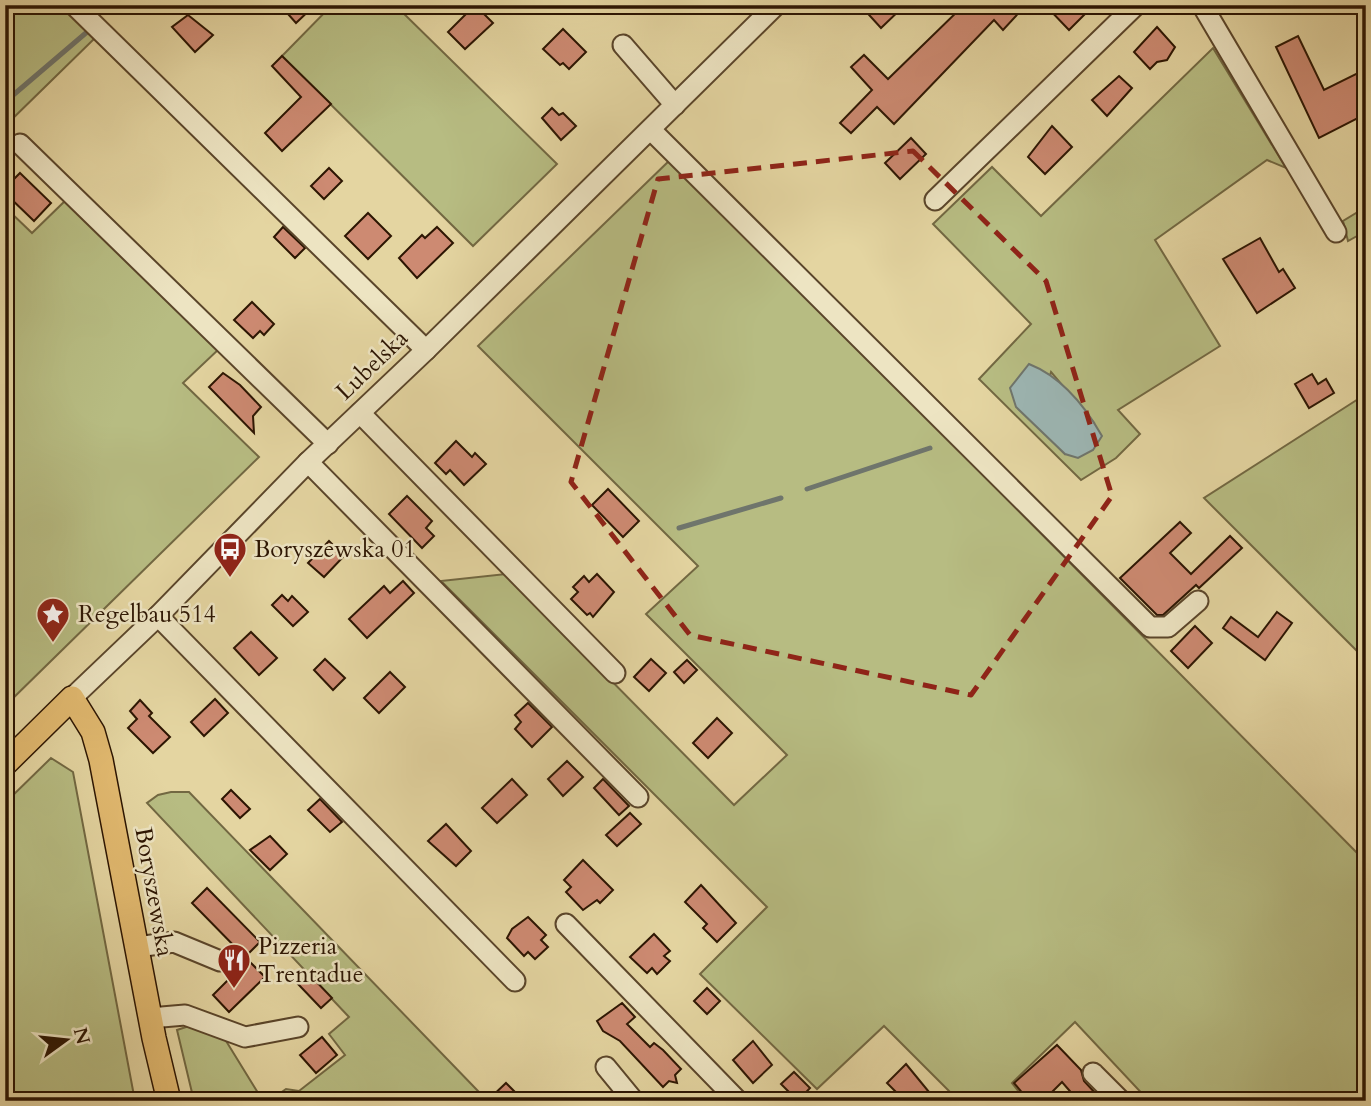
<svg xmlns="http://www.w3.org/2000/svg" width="1371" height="1106" font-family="Cardo,serif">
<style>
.green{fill:#b7bc82;stroke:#726842;stroke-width:2;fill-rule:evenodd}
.water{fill:#9cb5b2;stroke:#6f756c;stroke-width:2}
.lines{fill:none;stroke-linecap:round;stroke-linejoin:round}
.stream{stroke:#6f756c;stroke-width:5}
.building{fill:#cd8a72;stroke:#2c1502;stroke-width:2}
.minor-casing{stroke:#5a452a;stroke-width:23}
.major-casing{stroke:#2c1502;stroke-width:26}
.minor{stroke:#ede4c2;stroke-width:19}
.major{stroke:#e2ba70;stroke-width:23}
.marked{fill:none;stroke:#8f2418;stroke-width:5;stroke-dasharray:14 9;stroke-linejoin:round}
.labels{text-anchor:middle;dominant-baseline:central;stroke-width:5;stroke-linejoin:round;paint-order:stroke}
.street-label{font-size:24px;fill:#2c1502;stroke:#ede4c2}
.poi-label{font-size:24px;fill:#2c1502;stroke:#ede4c2;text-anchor:start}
</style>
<rect width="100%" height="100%" fill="#e4d5a1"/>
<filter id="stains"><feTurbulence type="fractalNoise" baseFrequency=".00286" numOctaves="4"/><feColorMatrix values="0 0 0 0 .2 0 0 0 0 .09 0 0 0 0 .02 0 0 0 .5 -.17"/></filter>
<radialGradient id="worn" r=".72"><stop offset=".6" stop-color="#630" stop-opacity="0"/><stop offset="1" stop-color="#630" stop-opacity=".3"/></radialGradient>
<g class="green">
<polygon points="5,5 66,5 96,37 5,126"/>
<polygon points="332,5 395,5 557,164 473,246 282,56"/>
<path d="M 1213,48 L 1286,168 L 1267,160 L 1155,240 L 1220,346 L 1118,410 L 1140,434 L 1116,458 L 1081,480 L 979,379 L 1031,324 L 933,224 L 992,167 L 1041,216 ZM 1051,372 L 1094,423 L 1065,454 L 1037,425 Z"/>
<polygon points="671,159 1366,862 1366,1101 1149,1101 1075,1022 1012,1083 1026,1101 959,1101 884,1026 817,1089 700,974 767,907 441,581 506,574 734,805 787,755 646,614 698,566 478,346"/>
<polygon points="67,199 220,348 183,383 259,457 5,706 5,207 32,233"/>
<polygon points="1366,207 1366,231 1348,241 1343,221"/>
<polygon points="1366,394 1366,660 1204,498"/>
<polygon points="51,758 73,772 135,1101 5,1101 5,803"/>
<polygon points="171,792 189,792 478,1091 467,1101 269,1101 286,1089 299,1091 345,1055 329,1034 349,1017 147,803 158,795"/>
<polygon points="195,1024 223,1036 263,1101 194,1101 177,1030"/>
</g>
<path class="water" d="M 1029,364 C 1062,377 1085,406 1102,436 L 1093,450 L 1078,458 L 1065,454 L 1016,407 L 1010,388 Z"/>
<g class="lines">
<g class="stream">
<polyline points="5,102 87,32 87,26"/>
<polyline points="807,489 930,448"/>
<polyline points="679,528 781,498"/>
</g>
</g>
<g class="building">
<polygon points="280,5 315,5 296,23"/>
<polygon points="475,5 493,23 465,49 448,32"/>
<polygon points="860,5 905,5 881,28"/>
<polygon points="964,5 1026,5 1003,30 994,20 894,124 877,107 851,133 840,123 872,90 851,67 864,55 888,79"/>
<polygon points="1045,5 1094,5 1069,30"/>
<polygon points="188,15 213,35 195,52 172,27"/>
<polygon points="1157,27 1175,47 1167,60 1157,62 1150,69 1134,52"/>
<polygon points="563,29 586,52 569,69 563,63 560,65 543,49"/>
<polygon points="1298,36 1324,90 1366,69 1366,114 1319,138 1276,47"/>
<polygon points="282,56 331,104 282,151 265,133 301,97 272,66"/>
<polygon points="1119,76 1132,88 1107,116 1092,100"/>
<polygon points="552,108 559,115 563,113 576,126 561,140 542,118"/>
<polygon points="1052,126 1072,147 1045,174 1028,157"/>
<polygon points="911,138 926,154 900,179 885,163"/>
<polygon points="329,168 342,181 324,199 311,186"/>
<polygon points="20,173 51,203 34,221 5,193 5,188"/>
<polygon points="368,213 391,236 368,259 345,236"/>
<polygon points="283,227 305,248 295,258 274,237"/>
<polygon points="437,227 453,243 417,278 399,258 422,235 425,238"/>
<polygon points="1260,238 1279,272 1283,269 1295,288 1257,313 1223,259"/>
<polygon points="252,302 274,324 264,335 260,331 253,338 234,320"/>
<polygon points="223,373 240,385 261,407 253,416 254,433 209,387"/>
<polygon points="1312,374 1318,384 1326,379 1334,393 1309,408 1295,384"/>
<polygon points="456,441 472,457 475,453 486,464 464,485 450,470 446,474 435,463"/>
<polygon points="608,489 639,521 623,537 592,505"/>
<polygon points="407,496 432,521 426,528 434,536 422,548 389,514"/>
<polygon points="1180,522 1191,533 1170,553 1191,574 1230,536 1242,548 1199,588 1196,585 1163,615 1157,615 1120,578"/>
<polygon points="329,541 344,556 324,577 308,563"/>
<polygon points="597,574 614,592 593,617 590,613 587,615 571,599 578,592 573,587 584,576 589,582"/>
<polygon points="403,581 414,593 367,638 349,619 384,586 390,593"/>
<polygon points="282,595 288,601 292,596 308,612 293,626 272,605"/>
<polygon points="1277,612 1292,623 1265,660 1223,628 1231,617 1258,637"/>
<polygon points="1195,626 1212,643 1188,668 1171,651"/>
<polygon points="251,632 277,658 259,675 234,648"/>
<polygon points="325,659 345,678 333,690 314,670"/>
<polygon points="651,659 666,673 649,691 634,677"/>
<polygon points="687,660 697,670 684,683 674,672"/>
<polygon points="390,672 405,687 379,713 364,698"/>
<polygon points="215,699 228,713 204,736 191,722"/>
<polygon points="140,700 152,713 149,716 170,737 153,753 128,728 137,719 130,711"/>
<polygon points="528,703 552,727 532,747 515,729 521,722 515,715"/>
<polygon points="717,718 732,733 708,758 693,743"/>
<polygon points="567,761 583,777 563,796 548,779"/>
<polygon points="512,779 527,795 497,823 482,808"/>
<polygon points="603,779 629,806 619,815 594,788"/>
<polygon points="231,790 250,809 240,818 222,799"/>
<polygon points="320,799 342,822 330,832 308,810"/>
<polygon points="630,813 641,824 617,846 606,835"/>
<polygon points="446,824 471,851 456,866 428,841"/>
<polygon points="270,836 287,854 270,870 250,850"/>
<polygon points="583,860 613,890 600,903 597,900 583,910 566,892 571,887 564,880"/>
<polygon points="701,885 736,923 717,942 703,928 707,924 685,902"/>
<polygon points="207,888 260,942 245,957 192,903"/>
<polygon points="528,917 546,935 541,940 548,947 535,959 528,952 524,956 507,938 512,929"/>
<polygon points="654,934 670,951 664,956 670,961 657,974 652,968 647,973 630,957"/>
<polygon points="248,960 265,977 229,1012 213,995"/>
<polygon points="309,974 332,998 321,1008 298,984"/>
<polygon points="707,988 720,1001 707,1014 694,1001"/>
<polygon points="622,1003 635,1017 627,1024 650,1047 654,1043 663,1050 681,1069 675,1075 677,1083 669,1081 663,1087 620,1041 603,1031 597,1021"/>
<polygon points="322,1037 337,1055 316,1073 300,1055"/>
<polygon points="753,1041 772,1065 753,1083 733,1060"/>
<polygon points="1057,1045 1081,1070 1084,1081 1097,1095 1091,1101 1080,1092 1075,1097 1062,1082 1043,1101 1029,1101 1014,1083"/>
<polygon points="906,1064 929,1092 920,1101 905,1101 887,1083"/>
<polygon points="794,1072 810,1088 798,1101 781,1084"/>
<polygon points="506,1083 524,1101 487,1101"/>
</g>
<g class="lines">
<defs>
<g id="minor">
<polyline points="74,5 426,350"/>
<polyline points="1202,5 1336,232"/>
<polyline points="623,45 675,105"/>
<polyline points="651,130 1150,627 1168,627 1198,601"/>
<polyline points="20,144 328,444"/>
<polyline points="935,200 1136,5"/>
<polyline points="360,413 615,673"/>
<polyline points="308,462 638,797"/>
<polyline points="158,616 515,981"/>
<polyline points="72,698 158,616 308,462 426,350 776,5"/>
<polyline points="566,924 738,1101"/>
<polyline points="137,947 174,942 220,961"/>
<polyline points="150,1018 185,1015 245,1037 298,1027"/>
<polyline points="606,1067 634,1101"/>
<polyline points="1093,1073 1121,1101"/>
</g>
<polyline id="major" points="5,764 72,698 93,732 101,760 154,1038 169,1101"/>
</defs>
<use href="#minor" class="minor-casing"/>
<use href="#major" class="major-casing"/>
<use href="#minor" class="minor"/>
<use href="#major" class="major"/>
</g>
<path class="marked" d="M 913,151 L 1046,281 L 1112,496 L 971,695 L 690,635 L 571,482 L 658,179 Z"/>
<defs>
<symbol id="bus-pin" viewBox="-11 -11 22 30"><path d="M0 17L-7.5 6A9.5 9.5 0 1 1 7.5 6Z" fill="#8f2418" stroke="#ede4c2"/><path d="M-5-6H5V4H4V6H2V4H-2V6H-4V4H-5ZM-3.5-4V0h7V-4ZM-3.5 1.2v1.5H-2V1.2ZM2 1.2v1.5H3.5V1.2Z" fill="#fff"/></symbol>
<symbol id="sight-pin" viewBox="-11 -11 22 30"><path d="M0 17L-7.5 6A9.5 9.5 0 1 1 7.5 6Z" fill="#8f2418" stroke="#ede4c2"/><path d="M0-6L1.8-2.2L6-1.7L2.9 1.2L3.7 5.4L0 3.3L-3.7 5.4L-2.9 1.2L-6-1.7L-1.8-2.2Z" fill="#fff"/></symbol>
<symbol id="restaurant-pin" viewBox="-11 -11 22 30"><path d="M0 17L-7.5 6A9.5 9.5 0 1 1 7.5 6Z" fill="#8f2418" stroke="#ede4c2"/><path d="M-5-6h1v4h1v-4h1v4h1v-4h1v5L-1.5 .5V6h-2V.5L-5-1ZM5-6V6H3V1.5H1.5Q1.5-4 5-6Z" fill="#fff"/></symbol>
</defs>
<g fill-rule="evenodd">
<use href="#bus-pin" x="211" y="530" width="38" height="52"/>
<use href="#sight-pin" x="34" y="595" width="38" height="52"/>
<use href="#restaurant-pin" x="215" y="941" width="38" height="52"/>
</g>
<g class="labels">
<g class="street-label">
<text transform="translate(372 365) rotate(-44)">Lubelska</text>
<text transform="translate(154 892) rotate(80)">Boryszewska</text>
</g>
<g class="poi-label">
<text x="254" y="549">Boryszewska 01</text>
<text x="78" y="614">Regelbau 514</text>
<text x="258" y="946">Pizzeria<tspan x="258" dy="28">Trentadue</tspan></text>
</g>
</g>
<rect width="1371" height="1106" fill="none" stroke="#e4d5a1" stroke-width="28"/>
<rect x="7" y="7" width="1357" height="1092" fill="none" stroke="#2c1502" stroke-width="3.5"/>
<rect x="14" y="14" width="1343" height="1078" fill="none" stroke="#2c1502" stroke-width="2"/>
<g transform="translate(66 1040) rotate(75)" stroke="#ede4c2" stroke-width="5" paint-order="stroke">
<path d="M0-5L12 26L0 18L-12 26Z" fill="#2c1502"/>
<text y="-10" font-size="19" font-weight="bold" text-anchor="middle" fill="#2c1502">N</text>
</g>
<rect width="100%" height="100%" filter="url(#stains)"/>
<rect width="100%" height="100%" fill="url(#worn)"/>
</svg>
